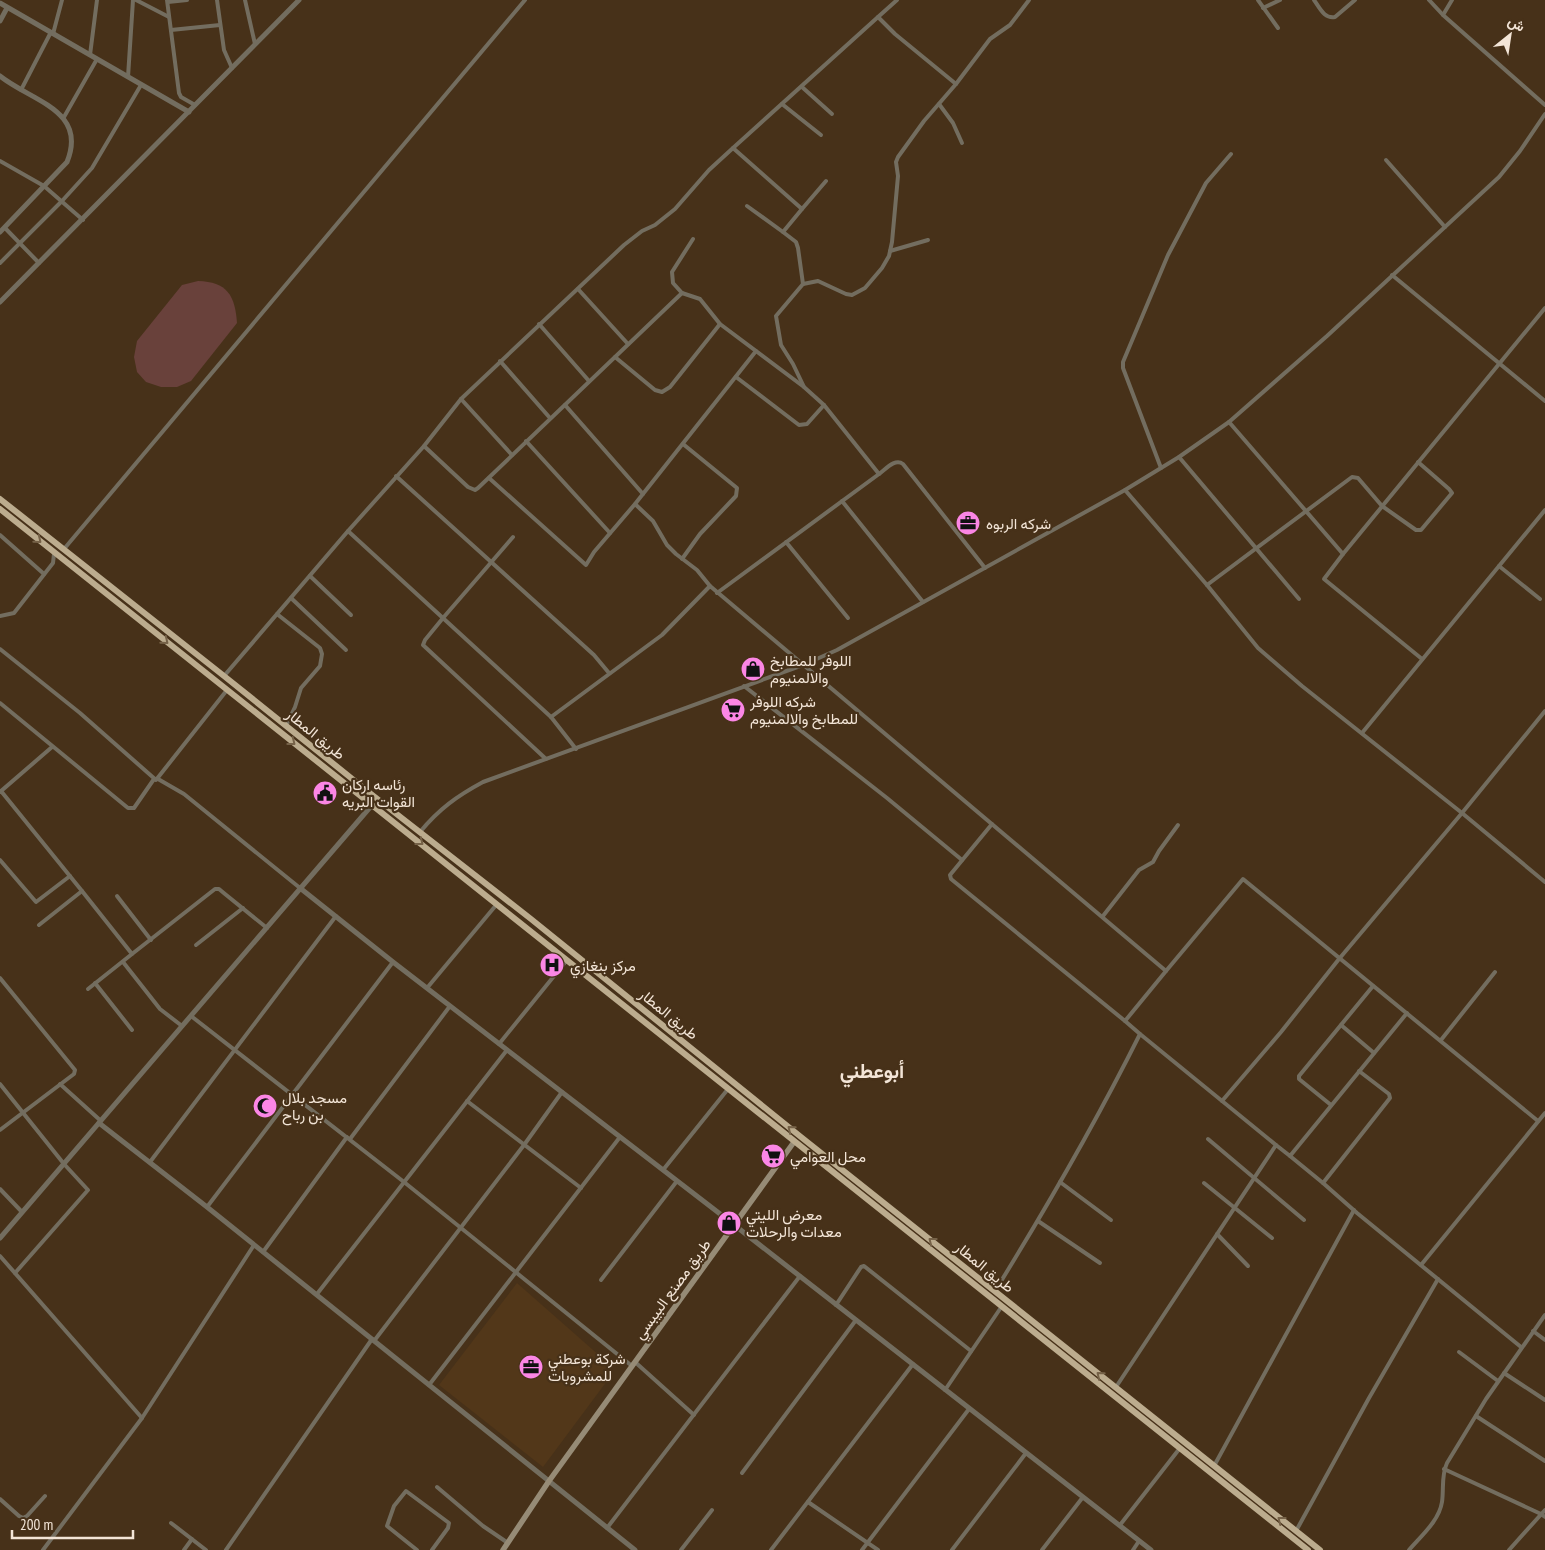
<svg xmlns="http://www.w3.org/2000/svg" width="1545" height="1550" font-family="'PT Sans Narrow',Vazirmatn,sans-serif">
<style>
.built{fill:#523719}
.green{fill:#69413b}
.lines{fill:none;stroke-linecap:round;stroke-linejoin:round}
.minor{stroke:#736d5f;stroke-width:4}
.tertiary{stroke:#736d5f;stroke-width:5}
.secondary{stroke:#968b76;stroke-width:5.5}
.trunk{stroke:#bcac8e;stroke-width:6}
.oneway{stroke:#766248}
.labels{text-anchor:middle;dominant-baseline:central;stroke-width:4.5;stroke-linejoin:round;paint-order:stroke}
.poi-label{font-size:15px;fill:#f3e5d7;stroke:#473119;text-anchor:start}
.street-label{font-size:15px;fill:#f3e5d7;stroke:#473119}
.district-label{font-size:20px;font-weight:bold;fill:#f3e5d7;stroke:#473119}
</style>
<rect width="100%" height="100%" fill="#473119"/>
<polygon class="built" points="517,1283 609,1364 610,1377 543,1467 439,1385"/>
<path class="green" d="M 198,281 C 227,282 235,295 237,323 L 191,381 L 177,387 L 161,387 L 146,382 L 137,372 L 134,357 L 137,341 L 182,285 Z"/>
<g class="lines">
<g class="minor">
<polyline points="136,0 169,17"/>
<polyline points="167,0 179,93 181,97 195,105"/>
<polyline points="217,0 224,50 232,68"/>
<polyline points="245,0 255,44"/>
<polyline points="897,0 878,17 895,34 956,84"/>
<polyline points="1258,0 1278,28"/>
<path d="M 1314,0 C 1320,8 1324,19 1335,17 L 1355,0"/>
<polyline points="1429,0 1443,15"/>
<polyline points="1452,0 1443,15 1545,105"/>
<polyline points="168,2 187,0"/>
<polyline points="1263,8 1280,0"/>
<polyline points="171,30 220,25"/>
<polyline points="53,34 62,0"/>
<polyline points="90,55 97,0"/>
<polyline points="128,77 133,0"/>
<polyline points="802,87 832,114"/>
<polyline points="21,90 51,32"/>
<polyline points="782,104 821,135"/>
<polyline points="939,104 953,123 962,143"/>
<polyline points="64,117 97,59"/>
<polyline points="1386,160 1445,227"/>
<polyline points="0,161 44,186 83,220"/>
<polyline points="826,181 802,209 733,148 878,17"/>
<polyline points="747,206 783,232"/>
<polyline points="802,209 783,232 796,242 798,248 803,284"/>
<polyline points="5,228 39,263"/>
<polyline points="693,239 672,272 673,283 682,293 700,299 720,324 804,387"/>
<polyline points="890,251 928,240"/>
<polyline points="0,263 62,201 92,168 141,85"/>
<polyline points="1392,275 1545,401"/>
<polyline points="578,289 628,344"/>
<polyline points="539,324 589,381"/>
<polyline points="615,357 655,390 662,392 670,387 720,324"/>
<polyline points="500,361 550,418"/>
<polyline points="736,377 799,425 807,424 824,405"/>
<polyline points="461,399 512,455"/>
<polyline points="565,405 643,494"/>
<polyline points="1229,422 1343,554 1545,308"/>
<polyline points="526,441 610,533"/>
<polyline points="424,446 468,487 475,490 478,488 682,293"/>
<polyline points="1179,457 1299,599"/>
<polyline points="1161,468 1123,368 1123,362 1168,255 1206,183 1231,154"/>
<path d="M 879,474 C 886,469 895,458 903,464 L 985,568"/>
<polyline points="396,476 594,655 609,673"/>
<polyline points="489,478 586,565 594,552 635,504 756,351"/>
<polyline points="1125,490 1207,585 1258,648 1302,686 1462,813 1545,882"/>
<polyline points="842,501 923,602"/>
<polyline points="635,504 653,521 667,545 676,554 697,570 710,586"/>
<polyline points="348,531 551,717 576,749"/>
<polyline points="0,535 44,574"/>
<polyline points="513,537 443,618 425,640 423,645 546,759"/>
<polyline points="786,542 848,618"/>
<polyline points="64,549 525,0"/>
<polyline points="1343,554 1324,579 1422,659"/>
<polyline points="682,559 700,534 736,496 737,488 683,444"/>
<polyline points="1499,566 1540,599"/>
<polyline points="310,576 351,615"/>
<polyline points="1207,585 1352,477 1358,478 1382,506 1416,530 1421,530 1452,493 1449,489 1418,462"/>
<polyline points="717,593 879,474 824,405 804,387 793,364 781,345 776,316 803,284 818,281 846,294 852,295 865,288 882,268 889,256 892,242 898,176 896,162 898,157 924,121 956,84 990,39 1010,25 1029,0"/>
<polyline points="291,598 346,650"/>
<polyline points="277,614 320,648 322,654 320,666 301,688 295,707 286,726"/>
<polyline points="0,616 14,613 53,563 54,554"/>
<polyline points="0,649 80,713 156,780 227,690"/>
<polyline points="224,676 348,531 424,446 461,399 624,245 642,231 655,225 675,209 709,170 733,148"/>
<polyline points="744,686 887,798 962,860"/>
<polyline points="0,703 128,808 134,808 154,779"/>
<polyline points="551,717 662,635 710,586 1166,971 1243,879 1538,1121"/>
<polyline points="1362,733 1545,510"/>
<polyline points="158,779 184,794 300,888"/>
<polyline points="1,791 82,891 39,925"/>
<polyline points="0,792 52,747"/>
<polyline points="992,824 950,875 951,879 1125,1021 1166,971"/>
<path d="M 420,832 C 439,809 457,796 483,782 L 803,665 L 837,650 L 1125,490 L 1179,457 L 1229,422 L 1327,336 L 1499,177 L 1520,151 L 1545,114"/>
<polyline points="0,860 36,902 70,876"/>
<polyline points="82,891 132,954 215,889 219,889 225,894 267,928"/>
<polyline points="117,896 151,940"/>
<polyline points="1103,916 1139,870 1153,862 1159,851 1178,825"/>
<polyline points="196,945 243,908"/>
<polyline points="123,962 160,1009 182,1026"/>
<polyline points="0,978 75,1070 74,1074 70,1077 0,1130"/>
<polyline points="95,983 132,1030"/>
<polyline points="427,988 497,904"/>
<polyline points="88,989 132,954"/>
<polyline points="191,1016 404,1182 632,1366"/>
<polyline points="1341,1025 1374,1053"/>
<polyline points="1140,1034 1276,1145"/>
<polyline points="1441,1040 1495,972"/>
<polyline points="499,1044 567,960"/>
<polyline points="0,1084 64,1164 88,1190 15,1273"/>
<polyline points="60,1084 101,1121"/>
<polyline points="467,1101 581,1188"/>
<polyline points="1222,1101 1281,1032 1339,959 1462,813 1545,711"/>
<polyline points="1331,1105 1299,1079 1299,1076 1373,986"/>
<polyline points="350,1139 450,1006"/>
<polyline points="1208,1139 1304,1220"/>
<polyline points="1290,1156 1323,1183 1390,1098 1389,1094 1359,1071"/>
<polyline points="150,1162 336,916"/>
<polyline points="663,1170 728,1089"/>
<polyline points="1060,1182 1111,1220"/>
<polyline points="1204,1183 1272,1238"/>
<polyline points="1323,1183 1357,1213 1521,1347"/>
<polyline points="0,1189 22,1212"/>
<polyline points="207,1207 393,962"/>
<polyline points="1038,1221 1100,1263"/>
<polyline points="1217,1234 1248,1266"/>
<polyline points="263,1252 347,1137"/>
<polyline points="0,1256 142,1418"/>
<polyline points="1421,1265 1545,1113"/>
<polyline points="601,1280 677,1181"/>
<path d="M 995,1291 C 1047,1207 1096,1122 1140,1034 L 1125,1021"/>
<polyline points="317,1294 507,1050"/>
<polyline points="836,1305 861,1267 864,1266 971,1351"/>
<polyline points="1533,1331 1545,1340"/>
<polyline points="374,1341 524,1145 562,1092"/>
<polyline points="1459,1352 1498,1381"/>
<polyline points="635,1362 694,1415"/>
<polyline points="1504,1373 1545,1400"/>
<polyline points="429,1385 620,1137"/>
<polyline points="1116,1387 1276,1145 1290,1156 1407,1013"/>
<polyline points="945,1390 1002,1306"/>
<polyline points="1476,1416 1545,1461"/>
<polyline points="1214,1466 1354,1210"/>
<polyline points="1444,1469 1541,1514 1545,1517"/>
<polyline points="742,1473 856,1320"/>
<polyline points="437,1487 483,1526 508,1543"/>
<polyline points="0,1499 19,1516 23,1518 27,1516 45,1496"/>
<polyline points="808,1502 878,1550"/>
<polyline points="171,1523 206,1550"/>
<polyline points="1120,1525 1180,1448"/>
<polyline points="607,1528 800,1276"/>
<polyline points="1296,1531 1369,1398 1438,1279"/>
<polyline points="43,1550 142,1418 254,1245"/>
<polyline points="184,1550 192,1539"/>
<polyline points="226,1550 372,1339"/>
<polyline points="417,1550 387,1526 394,1506 406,1491 449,1523 448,1528 432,1550"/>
<polyline points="681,1550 712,1510"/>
<polyline points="771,1550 913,1364"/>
<polyline points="862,1550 969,1409"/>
<polyline points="952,1550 1026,1453"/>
<polyline points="1042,1550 1083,1497"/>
<polyline points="1133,1550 1139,1541"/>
<path d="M 1409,1550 C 1421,1536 1439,1521 1442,1502 C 1444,1488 1441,1476 1447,1463 L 1486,1399 L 1545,1315"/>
<polyline points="1509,1550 1545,1510"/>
</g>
<g class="tertiary">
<polyline points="0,3 189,112"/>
<polyline points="0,21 7,8"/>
<path d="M 0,76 C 31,101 88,110 67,162 L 0,232"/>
<polyline points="0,302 299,0"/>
<polyline points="300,888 393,962 715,1210 1151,1550"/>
<polyline points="99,1123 207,1207 635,1550"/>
<polyline points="0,1238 372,805"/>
</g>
<polyline class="secondary" points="503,1550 549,1481 794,1142"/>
<g class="trunk">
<polyline points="0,499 224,676 371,794 531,919 801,1137 1320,1550"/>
<polyline points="0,509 1308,1550"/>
</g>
</g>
<defs><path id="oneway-chevron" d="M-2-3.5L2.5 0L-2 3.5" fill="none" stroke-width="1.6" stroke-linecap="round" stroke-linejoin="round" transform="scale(1.25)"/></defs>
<g class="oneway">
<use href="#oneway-chevron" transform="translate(38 540) rotate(39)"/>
<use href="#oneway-chevron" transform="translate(165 641) rotate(39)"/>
<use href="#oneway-chevron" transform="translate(292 742) rotate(38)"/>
<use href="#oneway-chevron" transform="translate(420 842) rotate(38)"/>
<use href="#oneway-chevron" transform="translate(791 1129) rotate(-141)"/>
<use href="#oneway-chevron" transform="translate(932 1241) rotate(-142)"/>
<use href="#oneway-chevron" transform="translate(1100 1375) rotate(-141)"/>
<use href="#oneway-chevron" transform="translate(1281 1520) rotate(-142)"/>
</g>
<defs>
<symbol id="office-disc" viewBox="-11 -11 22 22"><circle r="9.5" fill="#fb86e5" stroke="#473119"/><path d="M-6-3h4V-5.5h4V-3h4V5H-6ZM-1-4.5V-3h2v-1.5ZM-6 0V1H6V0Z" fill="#111"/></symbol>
<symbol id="shop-disc" viewBox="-11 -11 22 22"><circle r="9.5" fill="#fb86e5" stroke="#473119"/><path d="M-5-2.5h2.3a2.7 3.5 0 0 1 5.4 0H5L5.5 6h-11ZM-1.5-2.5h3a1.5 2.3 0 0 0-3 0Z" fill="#111"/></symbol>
<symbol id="supermarket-disc" viewBox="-11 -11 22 22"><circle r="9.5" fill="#fb86e5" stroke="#473119"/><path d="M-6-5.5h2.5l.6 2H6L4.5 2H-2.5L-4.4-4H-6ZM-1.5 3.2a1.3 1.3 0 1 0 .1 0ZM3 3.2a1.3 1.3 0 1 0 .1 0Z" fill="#111"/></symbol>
<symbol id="civic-disc" viewBox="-11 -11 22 22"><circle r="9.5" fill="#fb86e5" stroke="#473119"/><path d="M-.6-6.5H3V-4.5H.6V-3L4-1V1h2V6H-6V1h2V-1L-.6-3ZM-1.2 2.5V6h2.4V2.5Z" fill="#111"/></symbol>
<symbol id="hospital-disc" viewBox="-11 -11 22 22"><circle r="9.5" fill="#fb86e5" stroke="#473119"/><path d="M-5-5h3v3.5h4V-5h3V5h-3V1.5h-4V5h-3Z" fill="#111"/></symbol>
<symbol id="mosque-disc" viewBox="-11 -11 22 22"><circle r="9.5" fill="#fb86e5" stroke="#473119"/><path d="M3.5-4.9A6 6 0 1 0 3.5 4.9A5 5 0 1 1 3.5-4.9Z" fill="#111"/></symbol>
</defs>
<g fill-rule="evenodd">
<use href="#office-disc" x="954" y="509" width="28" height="28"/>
<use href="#shop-disc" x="739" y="655" width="28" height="28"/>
<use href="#supermarket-disc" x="719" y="696" width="28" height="28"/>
<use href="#civic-disc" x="311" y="779" width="28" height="28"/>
<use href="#hospital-disc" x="538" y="951" width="28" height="28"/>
<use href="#mosque-disc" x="251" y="1092" width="28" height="28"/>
<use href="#supermarket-disc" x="759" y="1142" width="28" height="28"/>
<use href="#shop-disc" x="715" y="1209" width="28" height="28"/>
<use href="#office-disc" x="517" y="1353" width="28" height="28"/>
</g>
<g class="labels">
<g class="poi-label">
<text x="986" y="523">شركه الربوه</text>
<text x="770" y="660">اللوفر للمطابخ<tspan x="770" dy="17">والالمنيوم</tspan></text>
<text x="750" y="701">شركه اللوفر<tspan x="750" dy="17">للمطابخ والالمنيوم</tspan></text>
<text x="342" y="784">رئاسه اركان<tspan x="342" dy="17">القوات البريه</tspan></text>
<text x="570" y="965">مركز بنغازي</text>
<text x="282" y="1097">مسجد بلال<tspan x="282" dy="17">بن رباح</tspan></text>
<text x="790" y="1156">محل العوامي</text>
<text x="746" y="1214">معرض الليتي<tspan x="746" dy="17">معدات والرحلات</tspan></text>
<text x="548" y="1358">شركة بوعطني<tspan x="548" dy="17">للمشروبات</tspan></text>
</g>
<g class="street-label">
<text transform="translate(316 734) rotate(39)">طريق المطار</text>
<text transform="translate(669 1014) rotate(39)">طريق المطار</text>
<text transform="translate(985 1267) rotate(39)">طريق المطار</text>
<text transform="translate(672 1289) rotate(-54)">طريق مصنع البيبسي</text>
</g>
<g class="district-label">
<text x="872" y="1071">أبوعطني</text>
</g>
</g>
<g transform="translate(1510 35) rotate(30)" stroke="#473119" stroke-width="4" paint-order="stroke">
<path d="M0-4L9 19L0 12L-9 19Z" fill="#f3e5d7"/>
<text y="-8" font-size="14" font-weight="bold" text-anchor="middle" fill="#f3e5d7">ش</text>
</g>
<path d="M12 1530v8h121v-8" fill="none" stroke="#f3e5d7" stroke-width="2.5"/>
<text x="20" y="1530" font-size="15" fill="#f3e5d7" stroke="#473119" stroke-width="4" paint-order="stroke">200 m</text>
</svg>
